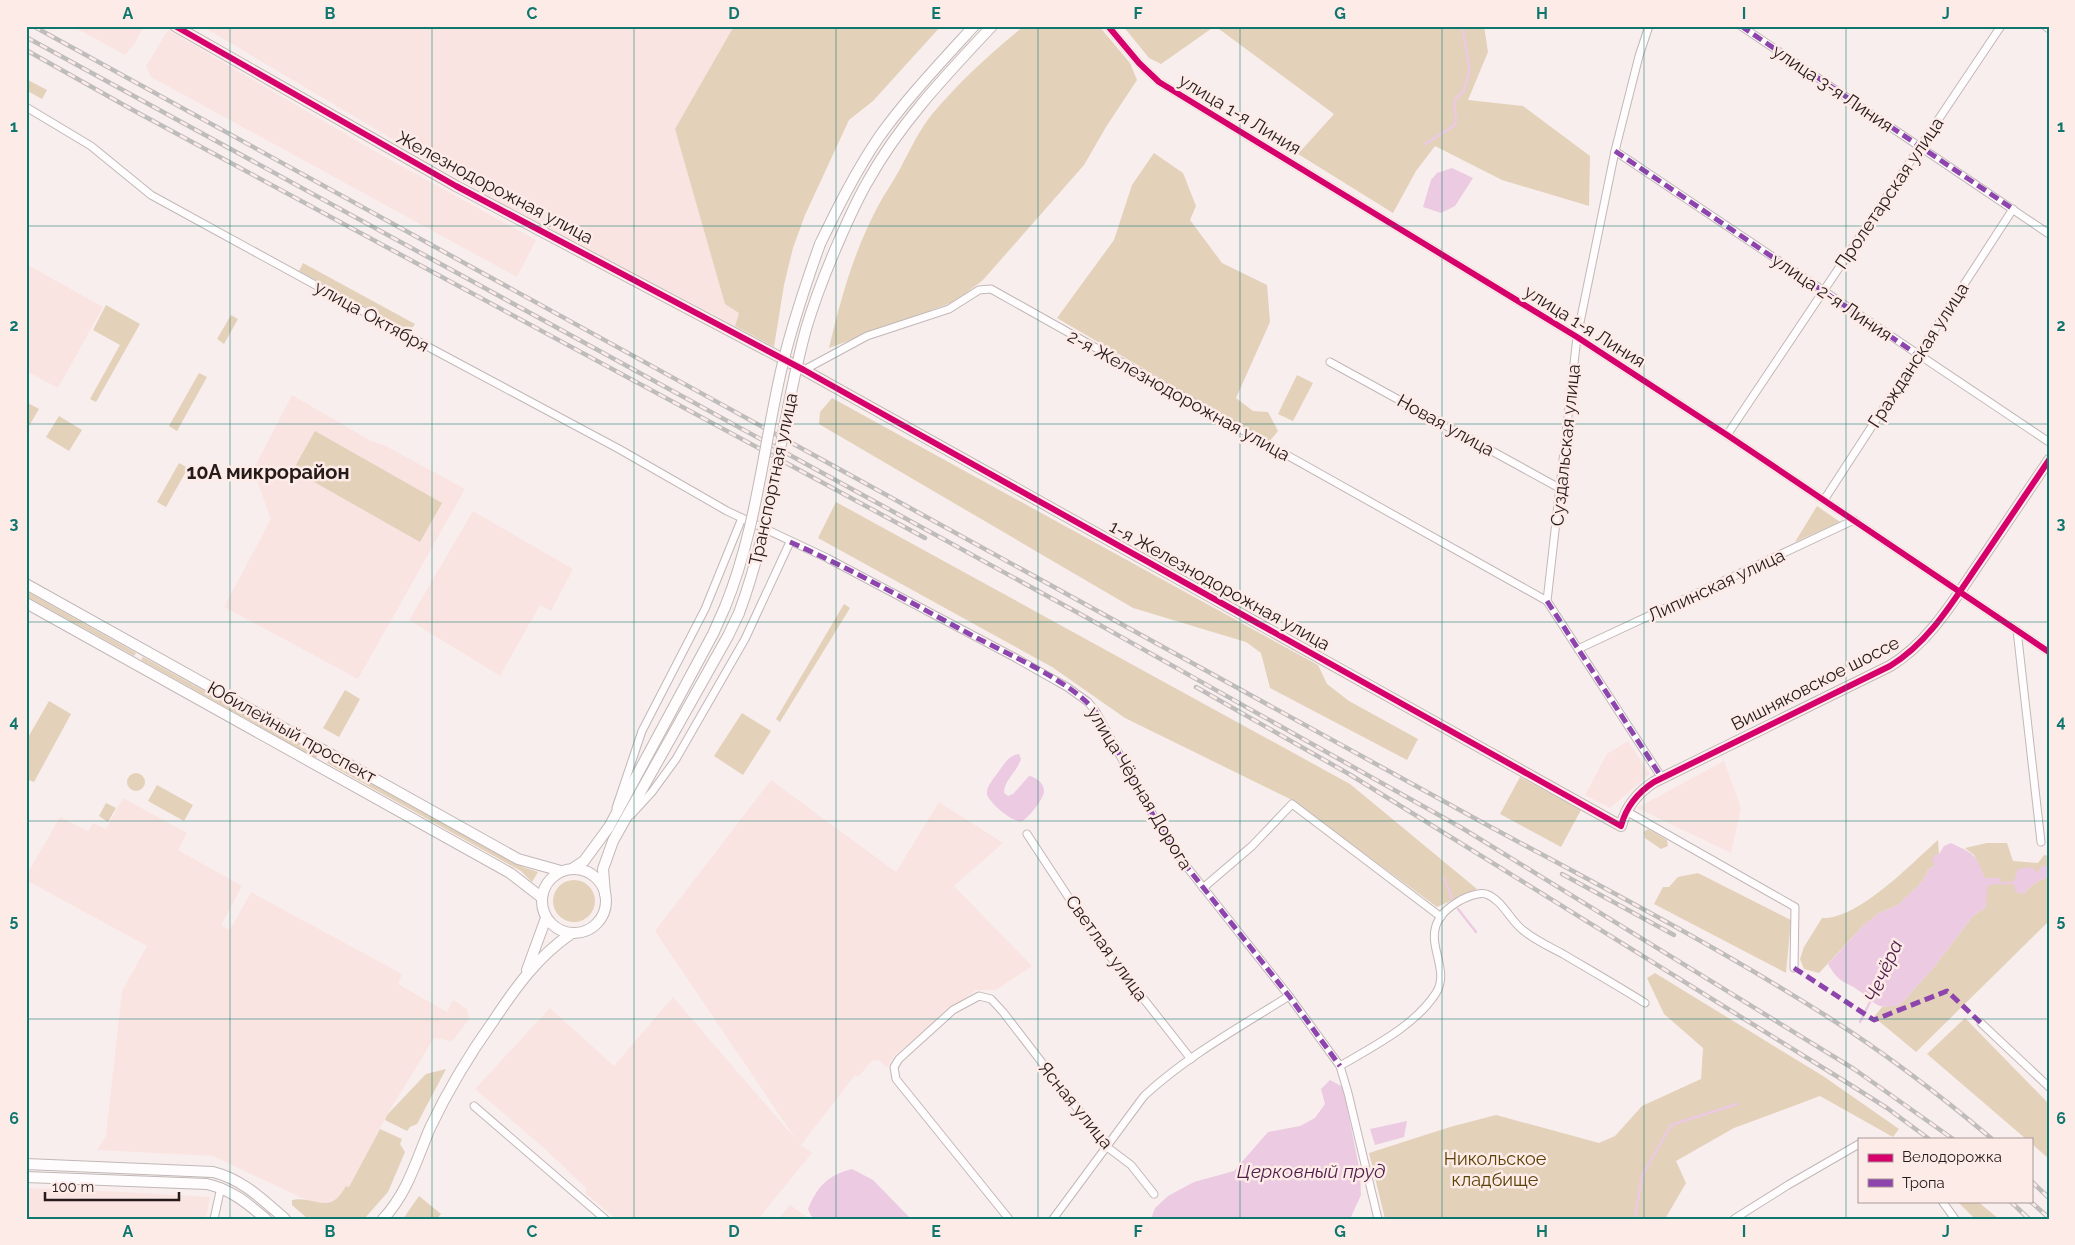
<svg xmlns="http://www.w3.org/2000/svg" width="2075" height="1245" font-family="Raleway,sans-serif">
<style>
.built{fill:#fae4e1}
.green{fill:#e3d1ba}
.water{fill:#ebcae2}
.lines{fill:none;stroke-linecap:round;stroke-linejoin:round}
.stream{stroke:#ebcae2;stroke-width:2.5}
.street-casing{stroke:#c1b8b7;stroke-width:9}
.secondary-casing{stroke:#c1b8b7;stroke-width:12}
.street{stroke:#fefcfc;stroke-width:7}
.secondary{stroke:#fefcfc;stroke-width:10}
.rail-casing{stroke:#bfbcbc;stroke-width:4.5}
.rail{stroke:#fdebe8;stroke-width:2.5;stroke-dasharray:8;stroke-linecap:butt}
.secondary-bridge-casing{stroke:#c1b8b7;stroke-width:12;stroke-linecap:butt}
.secondary-bridge{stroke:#fefcfc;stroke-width:10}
.quiet{stroke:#8e44ad;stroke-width:5;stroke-dasharray:10 5;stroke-linecap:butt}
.cycleway-casing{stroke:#fdebe8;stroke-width:9}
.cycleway{stroke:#d6006c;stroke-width:6}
.grid{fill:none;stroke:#0f766e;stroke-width:1;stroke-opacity:0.55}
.labels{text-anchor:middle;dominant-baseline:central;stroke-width:5;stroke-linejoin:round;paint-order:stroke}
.street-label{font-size:18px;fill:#251b1a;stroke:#fdebe8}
.park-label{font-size:18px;fill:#5c4205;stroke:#fdebe8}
.water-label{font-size:19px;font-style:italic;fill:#4f1c4a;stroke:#fdebe8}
.quarter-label{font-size:20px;font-weight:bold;fill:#251b1a;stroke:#fdebe8}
.neatline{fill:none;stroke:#0f766e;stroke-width:2}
.grid-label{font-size:16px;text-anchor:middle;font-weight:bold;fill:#0f766e}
</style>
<rect width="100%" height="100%" fill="#f8eeed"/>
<g class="built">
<polygon points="72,26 144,26 135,43 125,55"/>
<polygon points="202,26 734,26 675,130 739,313 735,326 498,202"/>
<polygon points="168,30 378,153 536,240 517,277 151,77 146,66"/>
<polygon points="26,264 103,307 58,388 26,371"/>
<polygon points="292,395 371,441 384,445 465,489 358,679 224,607 271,519 253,470"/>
<polygon points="473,511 573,569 551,611 540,605 500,676 409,620"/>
<polygon points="1628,741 1650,774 1610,808 1585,795 1607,754"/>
<polygon points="1724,761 1741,808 1731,853 1637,808"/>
<polygon points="771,780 896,872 939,802 1003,843 954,886 1032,966 996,990 976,990 894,1056 887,1068 879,1060 872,1061 858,1077 855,1075 801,1145 812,1153 758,1219 616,1219 586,1194 586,1188 545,1149 475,1089 550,1008 614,1066 673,997 797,1141 655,931"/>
<polygon points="123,798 187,833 178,850 242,886 221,925 230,930 251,892 402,974 398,984 447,1012 453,1000 467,1009 469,1019 455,1038 451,1041 434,1038 387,1115 349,1187 346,1186 342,1194 332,1201 321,1204 302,1198 213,1156 97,1150 106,1136 122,991 147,946 26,880 26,876 60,817 88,831 93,823 106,829"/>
<polygon points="26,1188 124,1192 210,1197 206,1219 26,1219"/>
<polygon points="790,1205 810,1219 778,1219"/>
</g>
<g class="green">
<polygon points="734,26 941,26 873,101 849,120 805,215 793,248 784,285 774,347 735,326 739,313 725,304 675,129"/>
<path d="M 1024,26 L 1099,26 L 1130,63 L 1137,80 L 1106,127 L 1084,165 L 983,280 L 956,301 L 829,348 C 841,298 853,254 877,208 C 884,194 893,182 900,169 C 910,150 919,130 933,113 C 960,81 991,53 1024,26 Z"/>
<polygon points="1123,26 1215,26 1161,64 1149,58"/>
<polygon points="1215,26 1484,26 1488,52 1468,100 1523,106 1590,156 1589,206 1502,180 1435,146 1416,171 1393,213 1298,154 1334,114"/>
<polygon points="26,79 47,90 42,99 26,90"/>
<polygon points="1154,153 1183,173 1196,206 1190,220 1222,263 1267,285 1270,322 1236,398 1253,411 1268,412 1278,431 1269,442 1057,318 1114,240 1132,185"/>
<polygon points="303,263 415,324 410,331 299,271"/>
<polygon points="106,305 140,324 96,402 90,399 120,345 93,330"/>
<polygon points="231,315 238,319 224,344 217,339"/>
<polygon points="199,373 207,377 177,431 169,426"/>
<polygon points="1297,375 1313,383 1293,421 1278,414"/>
<polygon points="832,398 1318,665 1327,684 1349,701 1418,739 1407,760 1270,688 1261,653 1246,642 1133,608 819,424 820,412"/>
<polygon points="26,402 39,409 29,426 26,425"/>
<polygon points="59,416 82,430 69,451 46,437"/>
<polygon points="315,431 442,503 420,542 293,470"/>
<polygon points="179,463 188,468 166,507 157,502"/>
<polygon points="836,502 1350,784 1477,889 1437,907 1290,799 1125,718 1052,667 818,538"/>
<polygon points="1817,506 1840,522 1795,542"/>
<polygon points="26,591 136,653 134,656 26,596"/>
<polygon points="844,604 850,608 780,722 776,719"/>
<polygon points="143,657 318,754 316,758 141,660"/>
<polygon points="345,690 360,699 339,737 323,728"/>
<polygon points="49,701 71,714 34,782 29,780 26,785 26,741"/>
<polygon points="742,713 771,731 743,775 714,756"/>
<polygon points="329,760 523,867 538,872 532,882 521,871 327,763"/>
<circle cx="136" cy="782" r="9"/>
<polygon points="1520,777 1581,810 1561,847 1500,814"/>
<polygon points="157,785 193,805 184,821 148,801"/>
<polygon points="106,803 116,808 108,822 99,816"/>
<polygon points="1648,829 1667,840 1668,846 1661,849 1645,838 1644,832"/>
<path d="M 1938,840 L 1939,854 L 1935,865 L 1928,870 L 1922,882 L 1898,905 L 1879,913 L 1863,926 L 1819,973 L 1804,969 L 1800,959 L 1804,947 L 1822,918 C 1858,920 1912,863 1938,840 Z"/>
<polygon points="1987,843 2007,843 2013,861 2038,863 2044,855 2049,856 2049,866 2043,866 2023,894 2035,883 2049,876 2049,921 1916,1052 1874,1017 1882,1007 1900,1005 1934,967 1973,916 1986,907 1986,886 2000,878 1985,878 1974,855 1965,848"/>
<polygon points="1698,873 1791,920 1786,973 1654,904 1663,887 1669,887 1678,877"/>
<circle cx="574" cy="901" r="21"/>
<polygon points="1655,973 1823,1076 1899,1129 1893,1137 1820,1096 1734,1128 1676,1161 1686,1183 1665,1219 1385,1219 1369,1153 1450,1127 1496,1115 1599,1143 1615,1136 1642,1106 1701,1079 1703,1048 1664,1014 1647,978"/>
<polygon points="1965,1018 2049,1104 2049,1159 2031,1143 2031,1139 2026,1139 1927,1054"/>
<polygon points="446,1069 417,1124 410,1127 407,1131 385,1120 387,1115 426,1074"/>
<path d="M 380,1129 L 402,1139 L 400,1144 L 405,1152 L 388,1192 L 364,1219 L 308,1219 L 292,1205 L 292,1200 C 315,1195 329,1217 346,1186 L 349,1187 Z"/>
<polygon points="419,1196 441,1214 437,1219 403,1219"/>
<polygon points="1957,1201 1977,1201 1999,1219 1975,1219"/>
</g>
<g class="water">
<polygon points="1452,168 1473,178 1455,206 1441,213 1423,207 1431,180 1437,173"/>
<path d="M 1019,754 L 1021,759 C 1017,772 1004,780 1004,793 L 1008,796 L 1013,794 L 1029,776 C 1036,777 1044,783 1044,791 C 1045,797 1028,819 1022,821 C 1014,824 988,802 987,794 C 986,786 995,777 999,771 C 1005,763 1009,755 1019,754 Z"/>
<path d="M 1951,843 C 1974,854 1975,853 1985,878 L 2000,878 L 2000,883 L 1987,886 L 1986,907 L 1973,916 L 1934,967 L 1900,1005 C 1894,1006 1886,1008 1880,1006 C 1872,1003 1868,997 1861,992 C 1845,980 1840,985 1828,964 L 1863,926 L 1879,913 L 1898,905 L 1922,882 L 1928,870 L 1935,865 L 1932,860 L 1934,855 L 1939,854 L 1944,846 Z"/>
<polygon points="2043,866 2049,866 2049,876 2035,883 2023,894 2016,892 2013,883 2018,869 2033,867 2036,872"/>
<polygon points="1330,1080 1343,1087 1360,1172 1361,1195 1350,1219 1151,1219 1155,1208 1168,1196 1194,1182 1234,1171 1268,1132 1300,1126 1315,1118 1325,1104 1321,1089"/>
<polygon points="1407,1121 1404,1137 1375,1145 1370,1129"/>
<path d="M 852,1169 L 873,1180 L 911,1219 L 815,1219 L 811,1216 L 808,1209 C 817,1186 829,1175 852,1169 Z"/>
</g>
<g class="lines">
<g class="stream">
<polyline points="1425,144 1455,125 1456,116 1454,107 1456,98 1463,92 1469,73 1469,64 1462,26"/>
<polyline points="1444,878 1452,898"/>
<polyline points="1997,883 2013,883"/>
<polyline points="1458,909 1476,932"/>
<polyline points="1860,1022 1872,998"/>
<polyline points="1635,1219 1642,1176 1671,1125 1737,1104"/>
</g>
<defs>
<g id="street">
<polyline points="1108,26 1139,63 1159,82 1577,337 1727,435 2049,652"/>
<polyline points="1649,26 1639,56 1615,151 1577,337 1547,601 1662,778"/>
<polyline points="1741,26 2049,234"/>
<polyline points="2045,26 2049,29"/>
<polyline points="26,107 91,146 151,195 434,350 619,449 727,511 827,558 1014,657 1067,687 1088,702 1096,712 1153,815 1183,862 1289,996 1340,1066 1348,1093 1378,1219"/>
<polyline points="1615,151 2049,442"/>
<polyline points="1330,362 1561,489"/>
<polyline points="804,370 867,336 949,309 979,290 991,289 1547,601"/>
<polyline points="1727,435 2001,26"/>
<polyline points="1824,500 2013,209"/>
<polyline points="2017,630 2041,842"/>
<polyline points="1578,649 1854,520"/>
<polyline points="616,808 642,731 705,609 742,518"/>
<polyline points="1626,811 1795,907 1794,968"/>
<polyline points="631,815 652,792 676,759 745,639 790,542"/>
<polyline points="1027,834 1094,936 1191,1059"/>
<polyline points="1203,888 1252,846 1292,804 1441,917"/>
<polyline points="1981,1023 2049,1087"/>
<path d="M 1340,1066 C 1372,1047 1415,1026 1436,993 C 1455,963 1407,930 1461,900 C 1469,896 1478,892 1486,894 C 1503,900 1510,921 1524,931 C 1535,940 1550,947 1563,954 C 1590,970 1618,986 1645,1003"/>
<polyline points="474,1106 605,1219"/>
<polyline points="1942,1201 1955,1219"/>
<polyline points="214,1219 221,1187"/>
<polyline points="1009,1219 896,1079 894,1067 899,1059 953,1010 979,996 991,999 1003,1012 1107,1147 1131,1165 1154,1194"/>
<path d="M 1053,1219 L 1144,1096 C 1187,1056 1240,1027 1289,996"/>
<polyline points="1734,1219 1788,1185 1859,1144"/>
</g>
<g id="secondary">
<path d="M 175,26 L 456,186 L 804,370 L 1621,826 C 1626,807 1637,793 1654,782 L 1890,666 C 1930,642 1955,598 1980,562 C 2003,528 2026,494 2049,460"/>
<path d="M 820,244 C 838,207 856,171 879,137 C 907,98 941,62 974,26"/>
<path d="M 835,250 C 845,227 855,203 868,181 C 900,123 947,74 992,26"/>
<polyline points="26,584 518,859 561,871"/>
<polyline points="26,603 510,873 541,897"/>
<polyline points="572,869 584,861 609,827 713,634 725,607"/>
<circle cx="574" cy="901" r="32"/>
<polyline points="605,894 603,869 613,841 728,636 739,613"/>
<polyline points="527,970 546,918"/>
<path d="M 26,1164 L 213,1172 C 242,1179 263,1200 285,1219"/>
<path d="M 26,1177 L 207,1184 C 232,1190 247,1203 266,1219"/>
<path d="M 383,1219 C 408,1192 416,1161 430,1128 C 448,1090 469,1055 494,1020 C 516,987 538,956 572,933"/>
</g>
</defs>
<use href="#street" class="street-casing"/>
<use href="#secondary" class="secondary-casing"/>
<use href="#street" class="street"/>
<use href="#secondary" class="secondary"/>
<defs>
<g id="rail">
<path d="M 33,26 L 1487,825 C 1602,887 1718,947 1828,1017 C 1885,1053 1940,1095 1992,1139"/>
<polyline points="26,37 1082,615 1462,828 1854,1069 1953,1139"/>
<polyline points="26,50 131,109 925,538"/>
<polyline points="1196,687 1349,774 1846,1082 1887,1108 1929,1139"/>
<polyline points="1562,874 1674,935"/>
<polyline points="2031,1181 2049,1198"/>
<polyline points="2010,1201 2029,1219"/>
<polyline points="2030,1201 2049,1218"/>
</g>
</defs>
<use href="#rail" class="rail-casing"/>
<use href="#rail" class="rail"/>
<defs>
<g id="secondary-bridge">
<path d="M 725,607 C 756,531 763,450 781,371 C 791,328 805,286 820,244"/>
<path d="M 739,613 C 774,519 780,423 806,329 C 814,302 824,276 835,250"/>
</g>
</defs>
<use href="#secondary-bridge" class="secondary-bridge-casing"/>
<use href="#secondary-bridge" class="secondary-bridge"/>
<g class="quiet">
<polyline points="1741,26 2013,209"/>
<polyline points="1615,151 1918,355"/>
<path d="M 790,542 C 854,570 915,605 977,638 C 1012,656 1072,682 1096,712 L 1153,815 L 1183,862 L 1289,996 L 1340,1066"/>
<polyline points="1547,601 1662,778"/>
<polyline points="1794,968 1874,1020 1947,991 1981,1023"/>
</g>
<defs>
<g id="cycleway">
<path d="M 175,26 L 456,186 L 804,370 L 1621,826 C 1626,807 1637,793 1654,782 L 1890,666 C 1930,642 1955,598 1980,562 C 2003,528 2026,494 2049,460"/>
<polyline points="1108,26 1139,63 1159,82 1577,337 1727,435 2049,652"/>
</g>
</defs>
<use href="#cycleway" class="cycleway-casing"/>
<use href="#cycleway" class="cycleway"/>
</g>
<path class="grid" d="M 230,26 L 230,1219M 432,26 L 432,1219M 634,26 L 634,1219M 836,26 L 836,1219M 1038,26 L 1038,1219M 1240,26 L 1240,1219M 1442,26 L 1442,1219M 1644,26 L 1644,1219M 1846,26 L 1846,1219M 26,226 L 2049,226M 26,424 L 2049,424M 26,622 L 2049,622M 26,821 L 2049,821M 26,1019 L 2049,1019"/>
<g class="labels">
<g class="street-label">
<text transform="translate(1833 88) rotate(34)">улица 3-я Линия</text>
<text transform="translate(1240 114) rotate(31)">улица 1-я Линия</text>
<text transform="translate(495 187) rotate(28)">Железнодорожная улица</text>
<text transform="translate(1889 193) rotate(-56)">Пролетарская улица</text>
<text transform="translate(1832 297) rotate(34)">улица 2-я Линия</text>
<text transform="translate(372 316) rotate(29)">улица Октября</text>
<text transform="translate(1585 326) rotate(32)">улица 1-я Линия</text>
<text transform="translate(1918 355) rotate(-57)">Гражданская улица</text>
<text transform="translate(1179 395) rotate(29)">2-я Железнодорожная улица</text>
<text transform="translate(1446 425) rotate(29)">Новая улица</text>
<text transform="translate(1565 445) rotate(-84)">Суздальская улица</text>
<text transform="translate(773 479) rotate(-78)">Транспортная улица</text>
<text transform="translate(1220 585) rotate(29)">1-я Железнодорожная улица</text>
<text transform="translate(1716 585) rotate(-25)">Липинская улица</text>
<text transform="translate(1815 683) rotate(-27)">Вишняковское шоссе</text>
<text transform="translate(292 732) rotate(29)">Юбилейный проспект</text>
<text transform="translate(1140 788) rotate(59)">улица Чёрная Дорога</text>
<text transform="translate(1107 948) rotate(54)">Светлая улица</text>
<text transform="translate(1076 1105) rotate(51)">Ясная улица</text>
</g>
<g class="park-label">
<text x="1495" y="1158">Никольское<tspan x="1495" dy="21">кладбище</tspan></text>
</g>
<g class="water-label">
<text transform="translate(1883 971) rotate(-66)">Чечёра</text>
<text x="1311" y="1171">Церковный пруд</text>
</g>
<g class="quarter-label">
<text x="268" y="472">10А микрорайон</text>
</g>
</g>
<rect width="2075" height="1245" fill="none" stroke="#fdebe8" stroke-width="55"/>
<rect x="1858" y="1138" width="175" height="65" fill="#fdebe8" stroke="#a79896"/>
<rect x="1868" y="1154" width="25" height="8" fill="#d6006c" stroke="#a79896"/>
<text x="1902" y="1162" font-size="15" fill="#251b1a">Велодорожка</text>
<rect x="1868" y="1179" width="25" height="8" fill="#8e44ad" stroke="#a79896"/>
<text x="1902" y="1188" font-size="15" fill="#251b1a">Тропа</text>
<path d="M45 1192v8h134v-8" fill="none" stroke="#251b1a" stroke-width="2.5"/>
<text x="52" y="1192" font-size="15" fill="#251b1a" stroke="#fdebe8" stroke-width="4" paint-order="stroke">100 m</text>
<rect x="28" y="28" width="2020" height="1190" class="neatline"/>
<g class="grid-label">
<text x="128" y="19">A</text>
<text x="330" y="19">B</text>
<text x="532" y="19">C</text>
<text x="734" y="19">D</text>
<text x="936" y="19">E</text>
<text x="1138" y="19">F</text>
<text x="1340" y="19">G</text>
<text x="1542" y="19">H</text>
<text x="1744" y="19">I</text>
<text x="1946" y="19">J</text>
<text x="14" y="132">1</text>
<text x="2061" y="132">1</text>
<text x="14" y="331">2</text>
<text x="2061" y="331">2</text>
<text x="14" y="529">3</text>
<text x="2061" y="529">3</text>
<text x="14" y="727">4</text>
<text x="2061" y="727">4</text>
<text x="14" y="926">5</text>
<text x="2061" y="926">5</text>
<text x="14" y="1124">6</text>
<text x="2061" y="1124">6</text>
<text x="128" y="1237">A</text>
<text x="330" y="1237">B</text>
<text x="532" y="1237">C</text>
<text x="734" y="1237">D</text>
<text x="936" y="1237">E</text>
<text x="1138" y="1237">F</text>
<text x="1340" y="1237">G</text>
<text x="1542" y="1237">H</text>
<text x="1744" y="1237">I</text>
<text x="1946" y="1237">J</text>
</g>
</svg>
